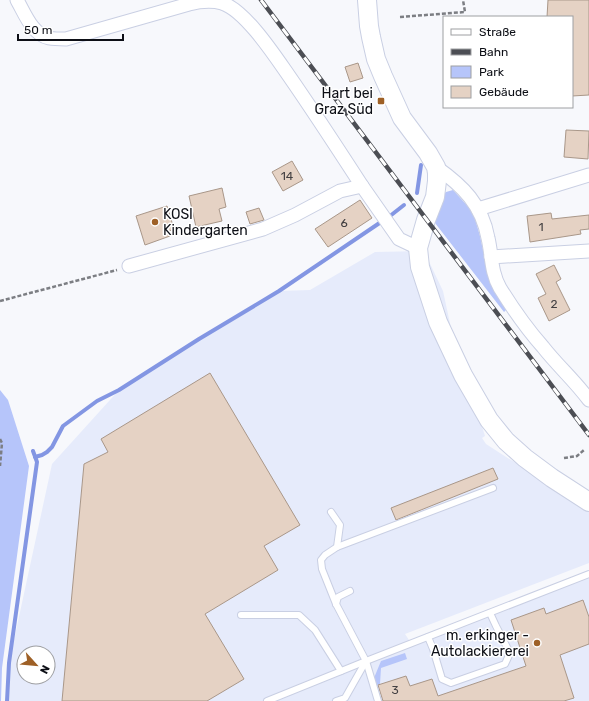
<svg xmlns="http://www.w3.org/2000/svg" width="589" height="701" font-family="Rubik,sans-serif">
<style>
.built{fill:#e6ebfb;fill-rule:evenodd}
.green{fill:#b6c5fa}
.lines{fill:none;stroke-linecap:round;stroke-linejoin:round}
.stream{stroke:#8396e3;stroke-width:4}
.building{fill:#e5d2c4;stroke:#a99789}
.lane-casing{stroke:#c9cfe3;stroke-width:8}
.street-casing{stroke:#c9cfe3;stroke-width:15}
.secondary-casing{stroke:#c9cfe3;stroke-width:20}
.path{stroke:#7c7e83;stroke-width:2.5;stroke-dasharray:4 2;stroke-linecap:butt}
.lane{stroke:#fff;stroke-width:6}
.street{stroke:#fff;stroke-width:13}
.secondary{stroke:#fff;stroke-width:18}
.rail-casing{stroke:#4c4e54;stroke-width:4.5}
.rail{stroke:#fff;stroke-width:3;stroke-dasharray:9;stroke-linecap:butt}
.poi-dot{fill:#9e6026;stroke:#fff;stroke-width:1.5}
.labels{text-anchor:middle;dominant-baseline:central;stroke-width:3;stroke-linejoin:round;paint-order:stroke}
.number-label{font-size:12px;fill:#434042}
.poi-label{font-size:14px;fill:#0d0f16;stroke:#fff;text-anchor:end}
</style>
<rect width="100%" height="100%" fill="#f7f8fc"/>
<path class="built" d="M 424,251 L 443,291 L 451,328 L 485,436 L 482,438 L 486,444 L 589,510 L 589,563 L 405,634 L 411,643 L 589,570 L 589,701 L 7,701 L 9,663 L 52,464 L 119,390 L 199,339 L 279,291 L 310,290 L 375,252 ZM 24,653 L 48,653 L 48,677 L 24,677 Z"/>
<g class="green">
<polygon points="453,190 473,212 480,236 488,273 494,290 507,309 504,312 435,223 434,219 443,195 446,192"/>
<polygon points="0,390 8,400 29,466 2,668 1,701 0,701"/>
<polygon points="405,653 407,659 381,668 380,684 376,686 374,678 381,661"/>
</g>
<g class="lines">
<g class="stream">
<polyline points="417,193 421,165"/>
<polyline points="390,216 404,205"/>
<polyline points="35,457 42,455 47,452 52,447 63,426 97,401 119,390 199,339 279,291 381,222"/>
<polyline points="7,701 9,663 37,462 33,451"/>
</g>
</g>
<g class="building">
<polygon points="548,0 589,0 589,95 572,96 572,17 547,17"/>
<polygon points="358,63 363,78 350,82 345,67"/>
<polygon points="566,130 589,131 588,159 564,157"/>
<polygon points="292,161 303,180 283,191 272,172"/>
<polygon points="222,188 226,207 219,209 222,221 196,227 189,196"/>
<polygon points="360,200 372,218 328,247 315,229"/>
<polygon points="167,206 174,229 169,231 170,236 145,245 136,216"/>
<polygon points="259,208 264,220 250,224 246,212"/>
<polygon points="551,213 552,219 589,215 589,229 580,230 581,234 530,242 527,216"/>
<polygon points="554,265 561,279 556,282 570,310 549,321 538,298 546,294 536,274"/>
<polygon points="210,373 300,525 264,546 278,570 205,614 244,679 207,701 62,701 84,464 108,452 101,439"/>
<polygon points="493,468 498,479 396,520 391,508"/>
<polygon points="583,600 589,617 589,644 560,655 574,698 564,701 383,701 378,685 406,676 410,686 432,679 438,696 526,666 511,620 544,608 546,614"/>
</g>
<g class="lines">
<defs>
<g id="lane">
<polyline points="331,512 340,525 337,547 325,555 321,560 322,569 336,604 366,661 378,701"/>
<polyline points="337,547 493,488"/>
<polyline points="336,604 338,597 350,591"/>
<polyline points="241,615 299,615 315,630 341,671"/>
<polyline points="428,637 433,649 442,679 451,683 505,664 510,653 496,626 490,613"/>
<polyline points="267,701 366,661 589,574"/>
<polyline points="336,701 345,698 366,661"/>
</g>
<g id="street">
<path d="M 17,0 C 25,14 32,34 49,38 C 54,39 60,39 66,39 L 189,4 C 201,1 211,0 222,3 C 245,10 275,56 289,76 C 314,112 338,149 362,186"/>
<path d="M 436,167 C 463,186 482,205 488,238 C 492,255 491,273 500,288 C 513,309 527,329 543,347 C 557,365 575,381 589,400"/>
<polyline points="478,209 589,175"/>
<polyline points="491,257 589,251"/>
<polyline points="129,266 263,229 295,215 340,191 362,186 399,239 418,248"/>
</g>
<polyline id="secondary" points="367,0 369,26 371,37 376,59 383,76 402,118 428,153 436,167 437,173 437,181 435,197 426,220 418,248 420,267 438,322 463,375 489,420 506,441 525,458 552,478 589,502"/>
</defs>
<use href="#lane" class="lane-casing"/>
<use href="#street" class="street-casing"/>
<use href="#secondary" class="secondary-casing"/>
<g class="path">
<polyline points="400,17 465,12 463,0"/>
<polyline points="0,301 117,270"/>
<polyline points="0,439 2,443 0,466"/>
<polyline points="564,458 577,456 584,450"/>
</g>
<use href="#lane" class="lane"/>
<use href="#street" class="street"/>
<use href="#secondary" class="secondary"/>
<defs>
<polyline id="rail" points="261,0 589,435"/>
</defs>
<use href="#rail" class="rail-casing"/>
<use href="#rail" class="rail"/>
</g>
<g class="poi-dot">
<rect x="377" y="97" width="8" height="8" rx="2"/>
<circle cx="155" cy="222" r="4"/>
<circle cx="537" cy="643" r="4"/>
</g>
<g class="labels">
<g class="number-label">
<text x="287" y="176">14</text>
<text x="344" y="223">6</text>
<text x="541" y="227">1</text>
<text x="554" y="304">2</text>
<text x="395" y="690">3</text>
</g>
<g class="poi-label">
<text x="373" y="93">Hart bei<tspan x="373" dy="16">Graz Süd</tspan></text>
<text x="163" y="214" text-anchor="start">KOSI<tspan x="163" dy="16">Kindergarten</tspan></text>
<text x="529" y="635">m. erkinger -<tspan x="529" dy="16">Autolackiererei</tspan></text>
</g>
</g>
<rect x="443" y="16" width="130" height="92" fill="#ffffff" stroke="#9e9fa2"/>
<rect x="451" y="29" width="20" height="6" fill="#ffffff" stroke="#9e9fa2"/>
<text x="479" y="36" font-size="12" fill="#0d0f16">Straße</text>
<rect x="451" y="49" width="20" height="6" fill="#4c4e54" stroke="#9e9fa2"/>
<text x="479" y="56" font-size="12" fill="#0d0f16">Bahn</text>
<rect x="451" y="66" width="20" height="12" fill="#b6c5fa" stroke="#9e9fa2"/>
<text x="479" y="76" font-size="12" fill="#0d0f16">Park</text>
<rect x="451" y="86" width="20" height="12" fill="#e5d2c4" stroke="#9e9fa2"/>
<text x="479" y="96" font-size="12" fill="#0d0f16">Gebäude</text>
<g transform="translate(36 665) rotate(117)"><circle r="19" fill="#ffffff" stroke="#9e9fa2"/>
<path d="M0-3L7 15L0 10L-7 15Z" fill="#9e6026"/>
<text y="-6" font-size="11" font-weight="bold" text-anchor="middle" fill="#0d0f16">N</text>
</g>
<path d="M18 34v6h105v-6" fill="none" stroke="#0d0f16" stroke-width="2"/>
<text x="24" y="34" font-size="12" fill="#0d0f16" stroke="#ffffff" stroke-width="3" paint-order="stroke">50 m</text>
</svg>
